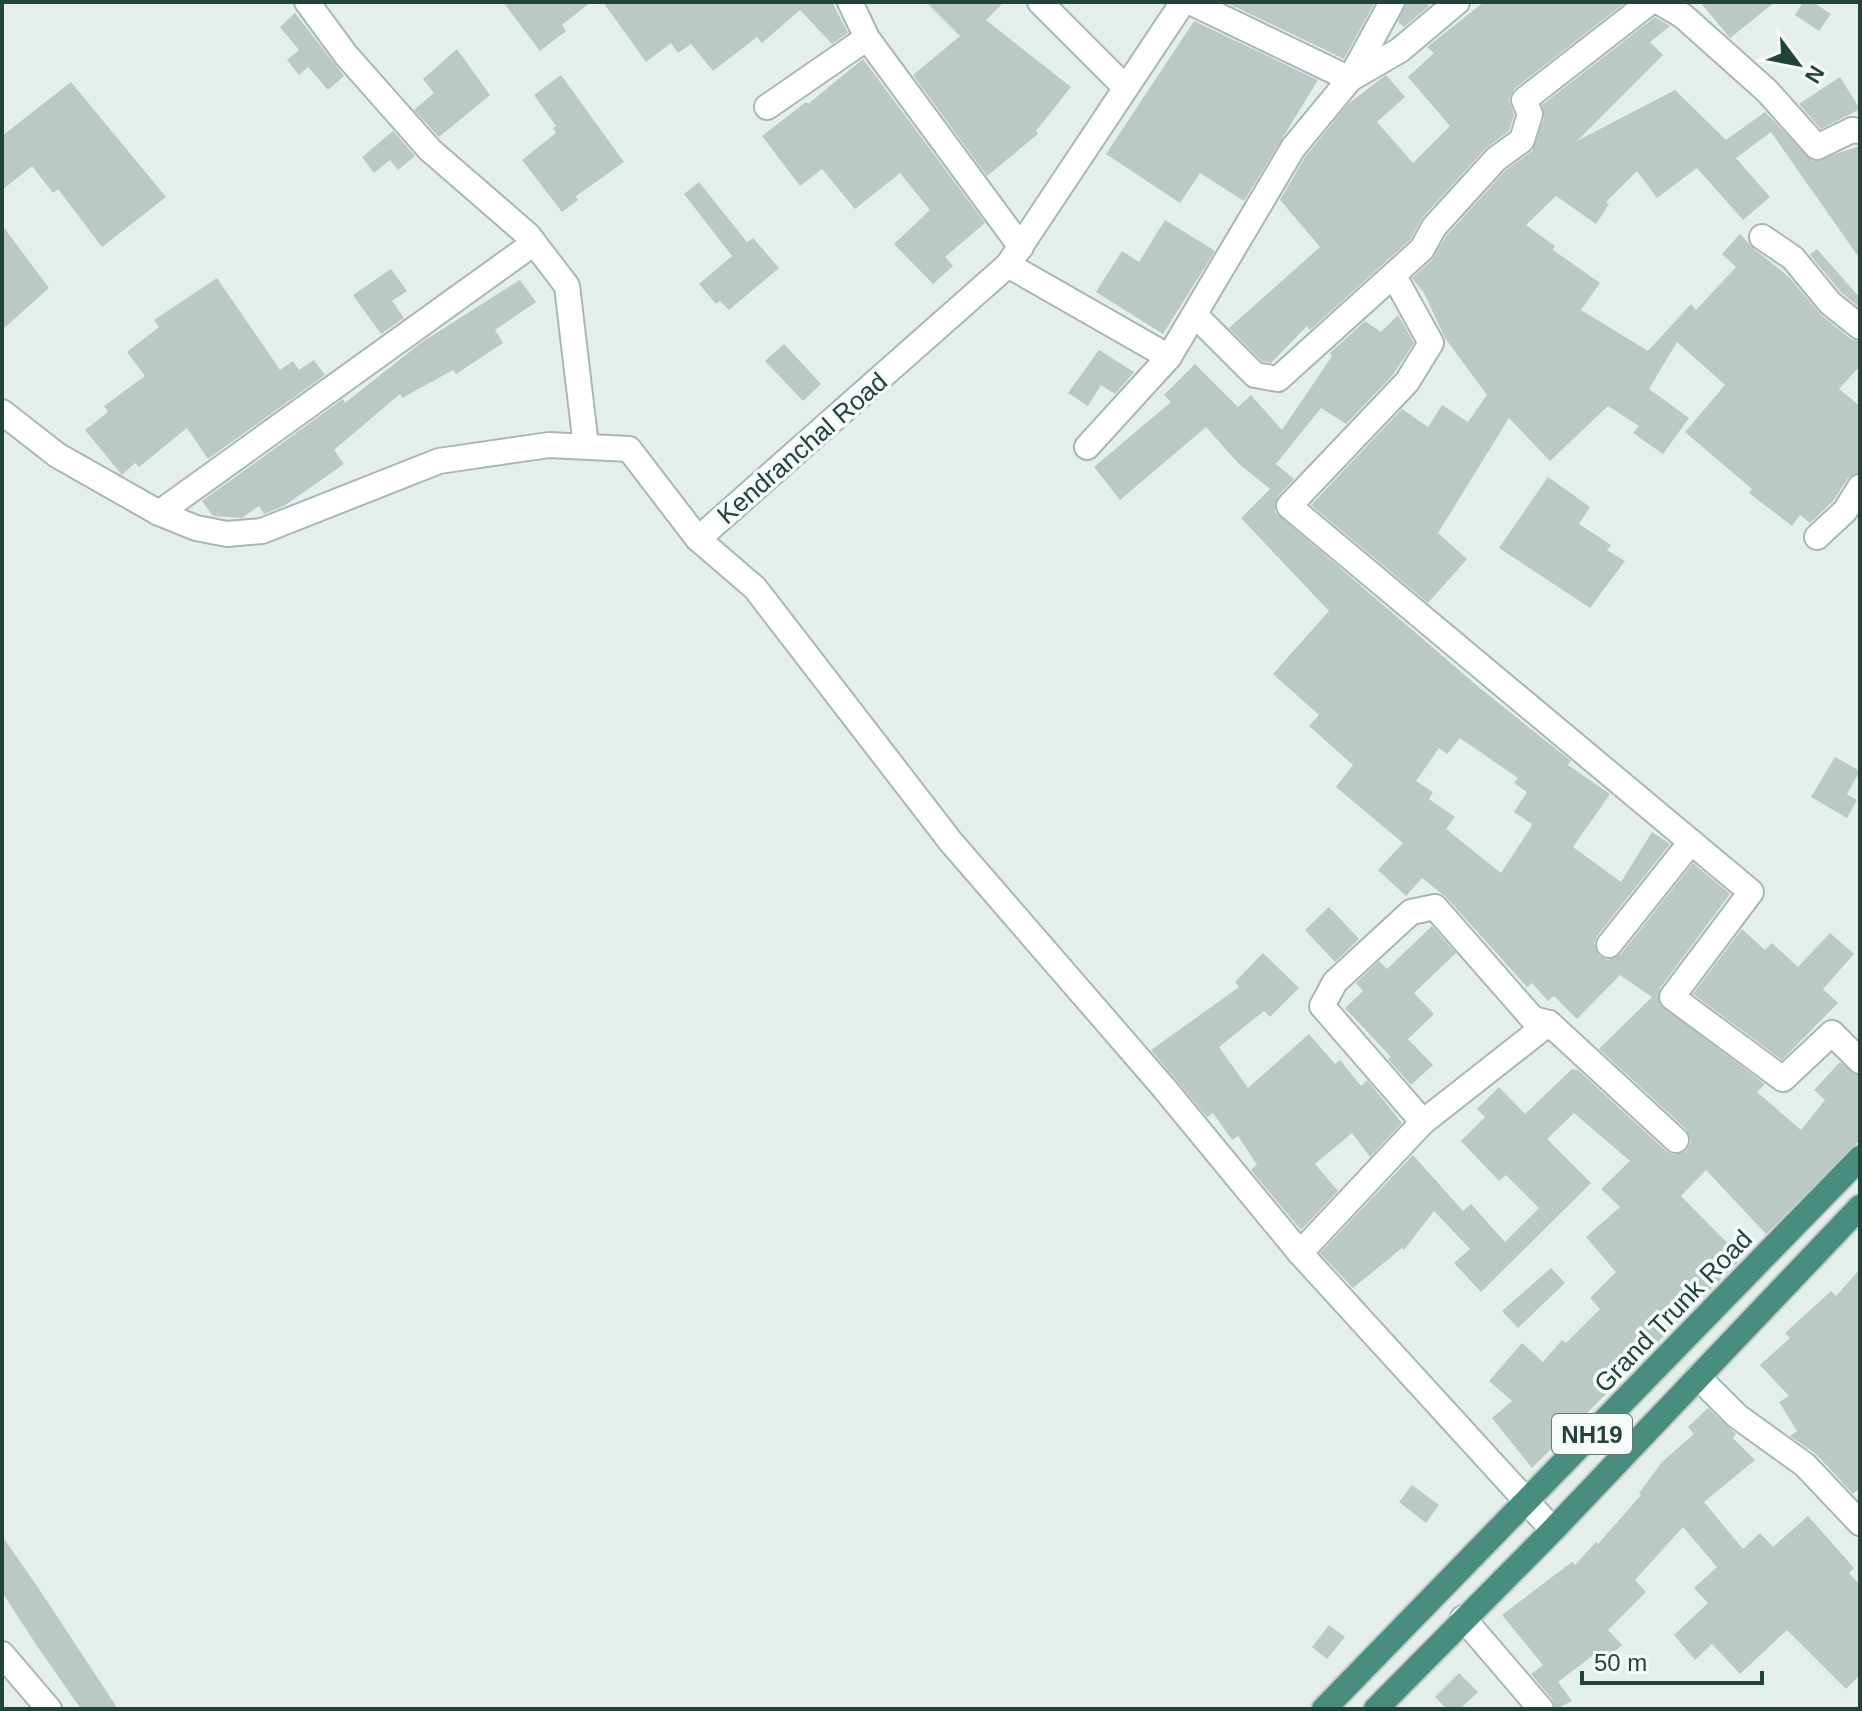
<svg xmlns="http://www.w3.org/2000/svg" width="1862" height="1711" font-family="Arial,sans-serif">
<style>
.building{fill:#bacac3;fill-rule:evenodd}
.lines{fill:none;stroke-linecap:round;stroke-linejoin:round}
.minor-casing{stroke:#a7b8b2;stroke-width:28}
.tertiary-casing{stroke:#a7b8b2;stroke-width:28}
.trunk-casing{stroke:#c1cac8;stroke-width:28}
.minor{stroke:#fff;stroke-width:24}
.tertiary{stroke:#fff;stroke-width:24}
.trunk{stroke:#488d7d;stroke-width:24}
.labels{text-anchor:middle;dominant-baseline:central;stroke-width:7;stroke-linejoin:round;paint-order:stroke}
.shield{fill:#f6fbf8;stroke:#627a73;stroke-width:2}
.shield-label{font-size:24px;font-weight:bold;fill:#22433a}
.street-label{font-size:26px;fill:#22433a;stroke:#f6fbf8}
</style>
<rect width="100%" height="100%" fill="#e5efea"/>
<g class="building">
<polygon points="503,2 591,2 562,25 566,31 540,51"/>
<polygon points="603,2 832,2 848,33 832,44 800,10 762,43 757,37 713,71 691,44 678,53 671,43 646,62"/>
<polygon points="926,2 1004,2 986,20 1071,87 1036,131 1038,134 987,176 913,75 960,36"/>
<polygon points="1225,2 1375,2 1344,59"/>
<polygon points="1407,2 1425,2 1429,6 1404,27 1398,22"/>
<polygon points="1484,2 1626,2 1514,89 1509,99 1514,115 1509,131 1485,149 1423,217 1410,240 1310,330 1307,326 1271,363 1262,361 1229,328 1320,247 1280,200 1305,157 1348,104 1386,75 1405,97 1377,122 1413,163 1450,126 1408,77 1434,53 1427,47"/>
<polygon points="1700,2 1775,2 1730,38"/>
<polygon points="1803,2 1813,2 1831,14 1819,31 1795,15"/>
<polygon points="295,13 344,76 328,90 308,67 299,75 287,60 299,50 280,27"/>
<polygon points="1655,17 1670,26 1650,42 1663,55 1577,141 1675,90 1726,140 1765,112 1813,161 1860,146 1860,259 1771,132 1736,158 1770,197 1743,220 1697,168 1657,198 1637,171 1606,202 1609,204 1596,224 1556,196 1526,225 1555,246 1553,250 1600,283 1581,310 1648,351 1691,304 1696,310 1736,267 1722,254 1740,234 1754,249 1789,277 1821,315 1851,339 1860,342 1860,366 1839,389 1860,406 1860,472 1848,478 1833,501 1810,523 1800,515 1792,526 1749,493 1752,489 1685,432 1725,385 1677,342 1649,389 1689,418 1663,454 1633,433 1639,426 1608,406 1550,461 1509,418 1438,533 1467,559 1428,603 1311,505 1402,409 1428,427 1442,405 1468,422 1487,395 1445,338 1424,293 1412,278 1432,260 1446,236 1506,170 1532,151 1544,118 1542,105"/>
<polygon points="1194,21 1318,80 1244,201 1200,173 1180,203 1106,154"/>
<polygon points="457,49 490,95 439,137 414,110 434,93 423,79"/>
<polygon points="863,59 985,223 945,257 953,266 933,284 894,244 930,210 900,173 855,209 822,169 800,186 762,136 806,102 808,104"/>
<polygon points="561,75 624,162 576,196 578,200 562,212 522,160 556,133 553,128 556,126 534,95"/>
<polygon points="1840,77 1860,109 1821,129 1799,104"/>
<polygon points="71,82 166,197 102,247 58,189 53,193 32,166 2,190 2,136"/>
<polygon points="393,131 415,156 398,170 390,160 374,173 362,157"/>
<polygon points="699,182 747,242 753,238 779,268 729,310 720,301 716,304 699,284 732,256 684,194"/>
<polygon points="1165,220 1215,251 1163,334 1096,292 1122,251 1139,262"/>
<polygon points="2,225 49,288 2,330"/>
<polygon points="1817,249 1860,298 1860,308 1841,292 1810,255"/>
<polygon points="391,269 407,291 392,301 404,318 381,334 353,295"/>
<polygon points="217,278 280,370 293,361 299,370 314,360 325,375 208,459 187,428 139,467 135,463 122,475 85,430 108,412 104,406 145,376 127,352 159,327 154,320"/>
<polygon points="520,280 536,302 495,330 503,343 456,374 453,370 402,398 400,394 334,450 344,464 284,506 264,514 259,506 242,518 213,516 202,501 343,399 345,403 422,342"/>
<path d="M 1398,315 L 1414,343 L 1392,376 L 1346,424 L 1321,408 L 1276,464 L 1294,479 L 1278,496 L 1275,512 L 1481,689 L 1571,761 L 1568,765 L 1610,794 L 1573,847 L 1621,882 L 1652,832 L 1670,844 L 1597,936 L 1594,944 L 1599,956 L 1608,960 L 1621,954 L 1693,863 L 1730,894 L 1660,988 L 1659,1004 L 1765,1084 L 1757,1092 L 1801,1130 L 1825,1100 L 1814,1090 L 1840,1062 L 1860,1076 L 1860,1140 L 1766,1234 L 1706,1170 L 1681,1196 L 1742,1258 L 1532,1468 L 1492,1418 L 1512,1401 L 1489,1381 L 1522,1343 L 1543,1362 L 1562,1340 L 1566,1343 L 1600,1309 L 1590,1298 L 1616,1272 L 1586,1237 L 1620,1207 L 1601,1189 L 1630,1161 L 1574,1113 L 1547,1139 L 1591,1183 L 1481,1292 L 1454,1263 L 1470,1249 L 1434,1211 L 1404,1250 L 1402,1248 L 1353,1288 L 1320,1253 L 1413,1155 L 1463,1211 L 1471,1204 L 1505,1242 L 1539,1208 L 1506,1175 L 1499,1181 L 1461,1141 L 1485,1117 L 1477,1109 L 1499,1087 L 1525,1114 L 1572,1069 L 1578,1070 L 1666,1151 L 1674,1155 L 1686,1151 L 1691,1142 L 1686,1129 L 1599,1049 L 1652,997 L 1620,975 L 1577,1019 L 1554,996 L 1548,1001 L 1532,983 L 1527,987 L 1446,897 L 1422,878 L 1406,896 L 1378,870 L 1403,843 L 1336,787 L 1353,765 L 1309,726 L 1319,715 L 1273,674 L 1329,611 L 1241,518 L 1270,489 L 1238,463 L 1206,427 L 1120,500 L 1094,467 L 1171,402 L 1164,395 L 1195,364 L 1238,407 L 1251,395 L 1282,430 L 1332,356 L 1330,353 L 1365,321 L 1381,332 ZM 1460,738 L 1518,778 L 1514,783 L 1527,792 L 1514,812 L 1532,824 L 1531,827 L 1501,873 L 1446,829 L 1455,817 L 1429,799 L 1433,792 L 1416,781 L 1439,748 L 1447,754 Z"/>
<polygon points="784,344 821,384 803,401 765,361"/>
<polygon points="1099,350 1134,372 1115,394 1101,385 1088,406 1068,393"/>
<polygon points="1548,477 1590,507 1579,524 1611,545 1607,550 1625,561 1590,608 1499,548"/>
<polygon points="1835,757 1860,771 1847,794 1857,800 1847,818 1811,797"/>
<polygon points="1329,907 1359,939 1335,962 1305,930"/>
<polygon points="1432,926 1456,953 1414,993 1434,1014 1408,1039 1433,1065 1411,1085 1388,1059 1391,1057 1345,1008 1363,991 1356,983 1379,961 1387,969"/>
<polygon points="1742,929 1765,950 1772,943 1798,967 1830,933 1854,954 1823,989 1838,1003 1782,1060 1693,994"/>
<polygon points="1263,953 1299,988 1270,1017 1264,1011 1219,1047 1248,1088 1309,1034 1335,1064 1340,1060 1361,1086 1367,1080 1402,1123 1370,1157 1352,1133 1315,1164 1338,1191 1301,1230 1251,1170 1257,1165 1238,1136 1232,1140 1213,1113 1207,1117 1151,1050 1239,987 1235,982"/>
<polygon points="1551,1268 1565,1283 1518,1328 1502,1311"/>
<polygon points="1860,1269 1860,1488 1853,1494 1816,1454 1790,1436 1797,1431 1779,1402 1789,1396 1760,1365 1790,1338 1785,1333 1831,1291 1836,1296"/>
<polygon points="1708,1408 1736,1434 1733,1438 1755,1460 1704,1502 1743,1549 1760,1533 1773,1547 1808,1516 1854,1568 1849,1573 1860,1585 1860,1675 1846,1689 1787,1630 1740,1674 1712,1644 1695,1660 1674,1635 1708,1603 1694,1588 1717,1567 1683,1527 1635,1580 1646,1592 1608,1630 1622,1645 1604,1661 1596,1653 1558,1682 1572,1701 1556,1709 1552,1699 1531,1674 1543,1665 1502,1615 1572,1562 1575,1565 1596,1542 1598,1544 1641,1495 1639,1493 1662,1462 1694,1434 1688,1427"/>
<polygon points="1412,1485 1439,1505 1426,1523 1399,1502"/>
<polygon points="2,1536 39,1589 118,1709 81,1709 37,1646 2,1592"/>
<polygon points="1329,1625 1345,1637 1327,1659 1312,1647"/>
<polygon points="1459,1673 1478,1692 1460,1709 1447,1709 1435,1697"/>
</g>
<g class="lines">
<defs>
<g id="minor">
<polyline points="307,2 346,55 430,150 528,235 567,286 586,446"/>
<polyline points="850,2 867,38 1021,247"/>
<polyline points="1040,2 1125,87"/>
<polyline points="1190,2 1350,79 1400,50 1457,2"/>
<polyline points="1659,2 1683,16 1767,91 1817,147 1852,130 1860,131"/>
<polyline points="767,107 867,38"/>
<polyline points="1762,237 1793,258 1830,303 1860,327"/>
<polyline points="1008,265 1169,357"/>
<polyline points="1394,276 1431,343 1407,382 1289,506 1751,892 1672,997 1783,1079 1832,1033 1860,1061"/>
<polyline points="1195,315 1255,375 1278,379 1422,249 1434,227 1496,159 1522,140 1530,114 1524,100 1650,2"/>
<polyline points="1087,447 1169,357 1293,148 1350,79 1392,2"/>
<polyline points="159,513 534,243"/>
<polyline points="1817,537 1845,511 1860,487"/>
<polyline points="698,539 1008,265 1183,2"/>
<polyline points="1609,945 1691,842"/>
<polyline points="1423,1122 1549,1023"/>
<polyline points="1300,1253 1423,1122 1322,1006 1335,982 1411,912 1435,907 1533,1019 1549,1023 1676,1140"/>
<polyline points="1698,1377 1737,1416 1805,1465 1860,1523"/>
<polyline points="1463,1618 1541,1709"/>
<polyline points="2,1654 49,1709"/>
</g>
<polyline id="tertiary" points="2,412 57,455 159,513 196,528 227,534 262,531 439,461 549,445 629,449 698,539 755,588 951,842 1164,1088 1300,1253 1553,1530"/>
<g id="trunk">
<polyline points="1324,1709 1860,1158"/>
<polyline points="1376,1709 1553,1530 1860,1207"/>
</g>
</defs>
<use href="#minor" class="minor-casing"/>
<use href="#tertiary" class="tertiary-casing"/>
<use href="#trunk" class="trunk-casing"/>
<use href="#minor" class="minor"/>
<use href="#tertiary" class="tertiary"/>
<use href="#trunk" class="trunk"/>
</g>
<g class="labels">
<rect class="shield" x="1552" y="1414" width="80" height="40" rx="6"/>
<g class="shield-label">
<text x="1592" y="1434">NH19</text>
</g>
<g class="street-label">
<text transform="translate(802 448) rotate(-41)">Kendranchal Road</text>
<text transform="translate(1673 1311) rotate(-46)">Grand Trunk Road</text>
</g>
</g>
<rect width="1862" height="1711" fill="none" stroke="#22433a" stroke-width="8"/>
<g transform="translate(1798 64) rotate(122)" stroke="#f6fbf8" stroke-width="6" paint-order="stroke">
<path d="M0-6L14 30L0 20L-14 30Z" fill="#22433a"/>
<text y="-12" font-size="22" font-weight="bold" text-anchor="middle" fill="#22433a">N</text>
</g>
<path d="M1582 1671v12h180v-12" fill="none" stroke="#22433a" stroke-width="4"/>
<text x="1594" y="1671" font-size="24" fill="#22433a" stroke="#f6fbf8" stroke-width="6" paint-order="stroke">50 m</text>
</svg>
